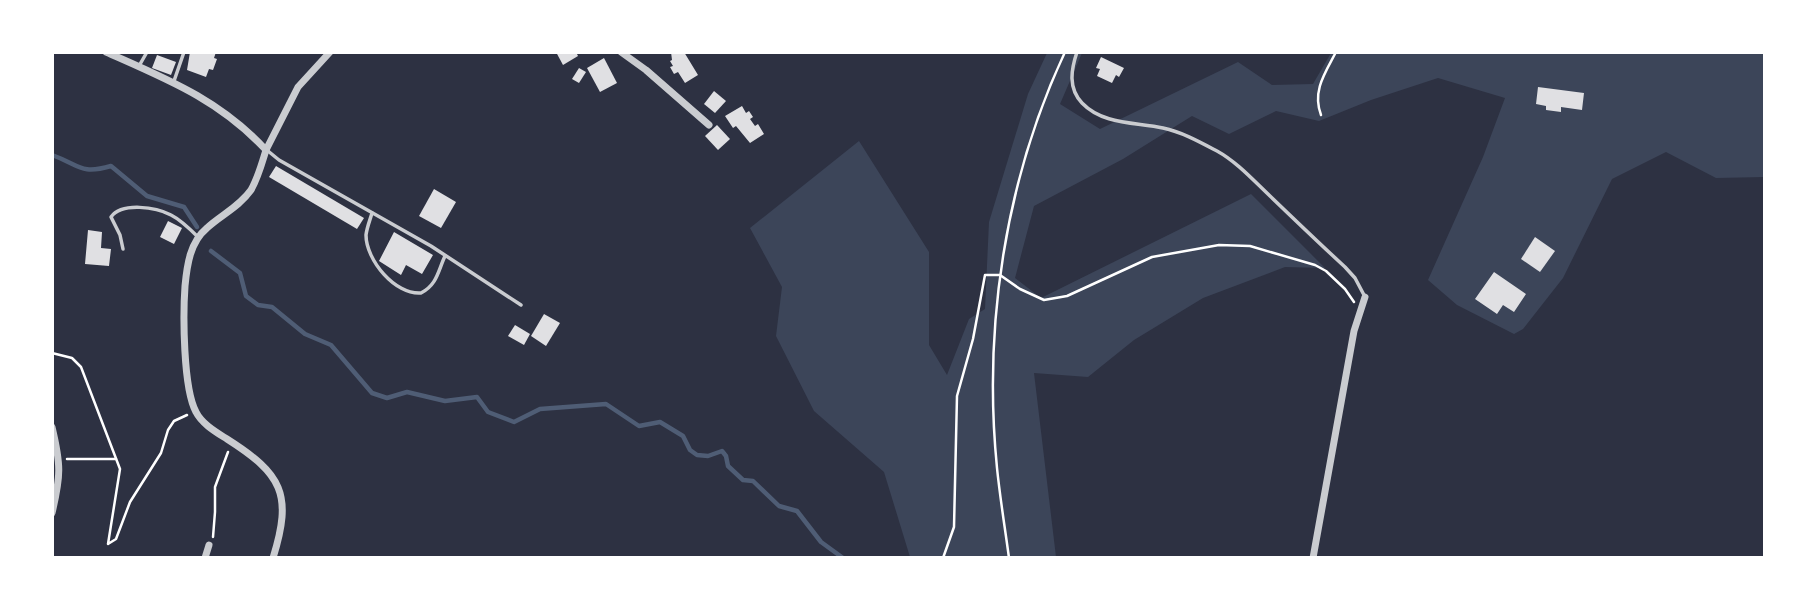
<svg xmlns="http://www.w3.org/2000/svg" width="1817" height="610" font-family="Inter,sans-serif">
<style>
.green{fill:#3c4559}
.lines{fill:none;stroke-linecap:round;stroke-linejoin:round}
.stream{stroke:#4f5d75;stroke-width:4.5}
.building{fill:#e0e0e3}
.path{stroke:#fff;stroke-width:2.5}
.service{stroke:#caccd0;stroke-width:3.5}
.minor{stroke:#caccd0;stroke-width:7}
</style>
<rect width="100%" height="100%" fill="#2d3142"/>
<polygon class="green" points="1047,53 1082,53 1060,104 1100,129 1238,62 1272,85 1313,84 1331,53 1764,53 1764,177 1716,178 1666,152 1612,179 1563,278 1523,329 1514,334 1457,305 1428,280 1483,157 1505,98 1438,78 1371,100 1319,121 1276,111 1229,134 1192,116 1123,159 1034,206 1015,278 1041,298 1251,194 1325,268 1285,267 1203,298 1134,340 1088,377 1034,373 1056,557 910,557 884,472 814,411 776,336 782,287 750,228 859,141 929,252 929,345 947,375 969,319 985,309 989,222 1028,94"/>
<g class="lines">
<g class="stream">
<path d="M 52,155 C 80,165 80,175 111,166 L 147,196 L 184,207 L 197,227"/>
<polyline points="211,251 240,273 246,296 258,305 272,307 305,334 331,345 372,393 387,398 407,392 445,401 477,397 488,412 514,422 540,409 606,404 639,426 660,422 683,436 690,450 697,455 708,456 722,451 726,456 728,466 743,480 753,481 779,506 797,511 821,542 843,558"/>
</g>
</g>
<g class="building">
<polygon points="190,52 216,52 214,58 217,59 213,70 209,69 206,77 187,70"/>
<polygon points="556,52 576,52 578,56 563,65"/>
<polygon points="671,52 684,52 698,75 685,83 678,72 674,74 670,67 673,66 670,61 672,60"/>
<polygon points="157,55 176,62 171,75 152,68"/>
<polygon points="1101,57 1124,68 1119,77 1116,75 1112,83 1097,76 1100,69 1096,68"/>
<polygon points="604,58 617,83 600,92 587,68"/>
<polygon points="579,68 586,72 579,83 572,79"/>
<polygon points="1538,87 1584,93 1582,110 1561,107 1561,112 1546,110 1546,106 1536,104"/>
<polygon points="714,91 726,101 715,113 704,104"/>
<polygon points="742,106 746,113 749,111 753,117 750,119 755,126 758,124 764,134 750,143 736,126 733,128 725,116"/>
<polygon points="717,125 730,139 718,150 705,136"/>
<polygon points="276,166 364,218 357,229 269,177"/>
<polygon points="434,189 456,202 441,228 419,216"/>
<polygon points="168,221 182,228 174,244 160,237"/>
<polygon points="88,230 102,232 101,248 111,249 109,266 85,264"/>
<polygon points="394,232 433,255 422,274 406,265 401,275 379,261"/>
<polygon points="1535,237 1555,251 1540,272 1521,259"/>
<polygon points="1494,272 1526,294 1514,312 1503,305 1497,314 1475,299"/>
<polygon points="544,314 560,323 546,346 531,336"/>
<polygon points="515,325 530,334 524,345 508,336"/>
</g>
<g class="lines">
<g class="path">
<path d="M 1321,115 C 1312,91 1325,73 1336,52"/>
<polyline points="52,353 72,358 81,367 120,469 108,544 116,539 130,502 161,453 168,430 174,421 187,415"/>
<polyline points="67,459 116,459"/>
<polyline points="213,537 215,512 215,487 228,452"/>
<polyline points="943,558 954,527 957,396 973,339 985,275 1000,275 1020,289 1044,300 1067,296 1152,257 1219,245 1250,246 1315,265 1326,271 1345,289 1354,302"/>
<path d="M 1009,558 C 1005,528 1000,498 997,468 C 983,327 1005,180 1065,52"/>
</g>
<g class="service">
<path d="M 1077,52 C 1071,70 1068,88 1082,103 C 1103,125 1136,122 1163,128 C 1182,132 1200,142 1217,151 C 1237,162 1254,181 1270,196 C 1295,220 1320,244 1345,267 L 1355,278 L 1364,295"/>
<polyline points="139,66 147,52"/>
<polyline points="174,81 184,52"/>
<polyline points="268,151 279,160 431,246 521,305"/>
<path d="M 372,213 C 370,220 367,227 366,235 C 366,260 395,295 421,293 C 437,285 438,271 445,256"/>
<path d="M 123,249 L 120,235 L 111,217 C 122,202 156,207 171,215 C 181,220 190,229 198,237"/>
</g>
<g class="minor">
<path d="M 106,52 C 167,79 220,100 266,150 C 262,163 258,178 251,190 C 239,207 221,215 207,228 C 190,242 187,265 185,286 C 183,314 183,388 196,412 C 202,424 216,432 227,439 C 282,474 293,494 273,558"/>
<polyline points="621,52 646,70 709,125"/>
<polyline points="266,150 298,87 330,52"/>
<path d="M 52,427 C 61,465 61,475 52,513"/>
<polyline points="205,558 209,545"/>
<polyline points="1313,558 1354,331 1365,297"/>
</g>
</g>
<rect width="1817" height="610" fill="none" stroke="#ffffff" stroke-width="108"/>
</svg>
